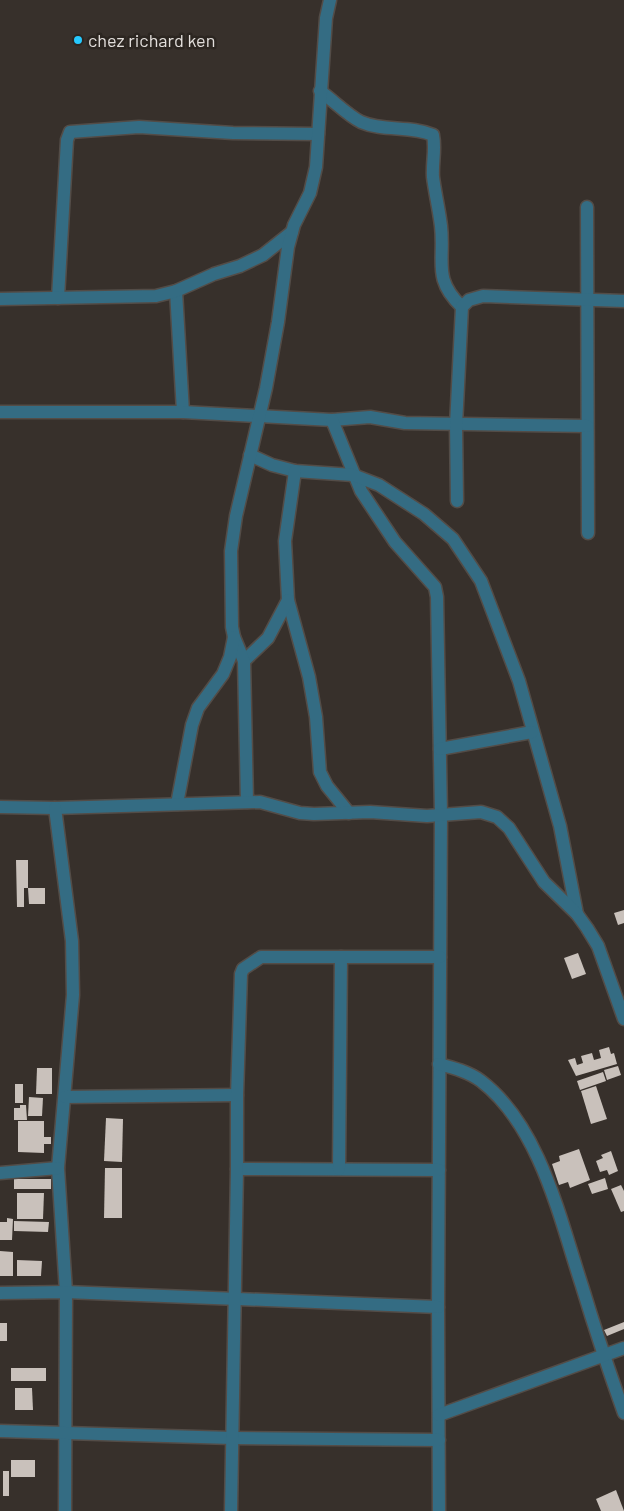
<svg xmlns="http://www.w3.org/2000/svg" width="624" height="1511" font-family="Barlow,sans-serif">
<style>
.building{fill:#c9c1bb}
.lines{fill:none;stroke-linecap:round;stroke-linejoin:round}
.minor-casing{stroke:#534c47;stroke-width:15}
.minor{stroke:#346c83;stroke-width:12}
.poi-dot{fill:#26c9fe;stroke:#2c2621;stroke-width:2}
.labels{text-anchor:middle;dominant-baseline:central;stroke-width:5;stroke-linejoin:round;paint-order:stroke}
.poi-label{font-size:18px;fill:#e3dfdc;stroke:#2c2621;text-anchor:start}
</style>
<rect width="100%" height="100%" fill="#37302b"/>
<g class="building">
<polygon points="16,860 28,860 28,888 24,888 24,907 17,907"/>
<polygon points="28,888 45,888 45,904 29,904"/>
<polygon points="624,910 624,923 618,925 614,913"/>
<polygon points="578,953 586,974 572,979 564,958"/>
<polygon points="609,1047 611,1054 614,1053 617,1064 576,1076 568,1060 575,1058 577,1065 583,1063 581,1056 592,1053 594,1060 601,1058 599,1050"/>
<polygon points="618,1066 621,1075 607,1080 604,1070"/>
<polygon points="37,1068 52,1068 52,1094 36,1094"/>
<polygon points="603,1072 606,1081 580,1090 577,1081"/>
<rect x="15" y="1084" width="8" height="19"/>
<polygon points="596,1086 607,1119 591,1124 581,1091"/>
<polygon points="29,1097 43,1098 42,1116 28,1116"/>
<polygon points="20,1105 26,1105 27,1120 14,1120 14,1108 20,1108"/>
<polygon points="106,1118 123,1119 122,1162 104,1161"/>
<polygon points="18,1121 44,1121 44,1137 51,1137 51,1144 44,1144 44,1153 18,1152"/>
<polygon points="579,1149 590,1180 570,1188 568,1182 559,1185 552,1164 560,1161 559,1156"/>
<polygon points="611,1151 618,1171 609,1175 607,1170 600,1172 596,1161 603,1158 601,1155"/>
<polygon points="105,1168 122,1168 122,1218 104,1218"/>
<polygon points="605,1178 608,1189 592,1194 588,1184"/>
<rect x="14" y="1179" width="37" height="10"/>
<polygon points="621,1185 624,1191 624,1211 621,1212 611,1189"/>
<polygon points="17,1193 44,1193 43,1219 17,1219"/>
<polygon points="7,1218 13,1219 12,1240 0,1240 0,1222 7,1222"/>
<polygon points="14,1221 49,1222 48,1232 14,1231"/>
<polygon points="0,1251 13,1252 13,1276 0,1276"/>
<polygon points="17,1260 42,1261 41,1276 17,1276"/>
<polygon points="624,1322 624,1329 607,1336 604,1330"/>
<rect x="0" y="1323" width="7" height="18"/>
<rect x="11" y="1368" width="35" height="13"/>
<polygon points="15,1388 32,1388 33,1410 15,1410"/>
<rect x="11" y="1460" width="24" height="17"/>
<rect x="3" y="1471" width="6" height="25"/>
<polygon points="616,1490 624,1511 601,1511 596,1499"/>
</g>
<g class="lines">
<defs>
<g id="minor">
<path d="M 320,91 C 333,100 347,115 361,122 C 384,132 410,125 433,135 C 436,149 432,162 433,177 C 435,193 439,209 441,226 C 445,261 432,279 462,307"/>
<polyline points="587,207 588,533"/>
<polyline points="176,291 183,412"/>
<polyline points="58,298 67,140 70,132 139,127 233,133 318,134"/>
<polyline points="0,299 156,296 176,291 214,274 240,266 263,255 292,232"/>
<polyline points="0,412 183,412 332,420 370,417 405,423 587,426"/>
<polyline points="332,420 361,491 395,542 435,587 437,597 441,814 438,1307 439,1511"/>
<polyline points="250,455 272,465 295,471 353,475 379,485 424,514 453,539 481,581 519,681 560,826 577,914"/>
<polyline points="295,471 285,541 288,600 309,677 316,717 320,772 327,786 349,813"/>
<polyline points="457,501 456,425 462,307 469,300 483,296 624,301"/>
<polyline points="244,661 268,638 288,600"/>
<polyline points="440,749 532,732"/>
<polyline points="247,802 244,661 234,637 232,627 231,551 236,516 266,388 278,322 288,247 294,225 310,193 316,167 326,18 330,0"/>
<polyline points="177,804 192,725 198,708 223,674 230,657 234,637"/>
<polyline points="0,807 55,808 260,802 300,813 314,814 370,812 427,816 481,812 497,817 509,828 544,882 577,914 587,928 598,946 624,1019"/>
<polyline points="55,808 72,941 73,995 58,1168 66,1292 65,1511"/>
<path d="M 439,1064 C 454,1068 469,1072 481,1081 C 540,1126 560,1219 582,1286 C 595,1329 609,1371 624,1413"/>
<polyline points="65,1097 237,1095"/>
<polyline points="237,1169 439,1170"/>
<polyline points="339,1169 341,957"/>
<polyline points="0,1173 58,1168"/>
<polyline points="0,1293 66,1292 438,1307"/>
<polyline points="439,1415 624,1348"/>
<polyline points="0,1431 232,1438 439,1440"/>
<polyline points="231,1511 237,1169 237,1095 241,974 243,969 261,957 440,957"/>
</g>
</defs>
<use href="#minor" class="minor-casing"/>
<use href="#minor" class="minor"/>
</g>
<circle class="poi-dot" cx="78" cy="40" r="5"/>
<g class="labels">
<g class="poi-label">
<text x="88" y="40">chez richard ken</text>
</g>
</g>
</svg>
